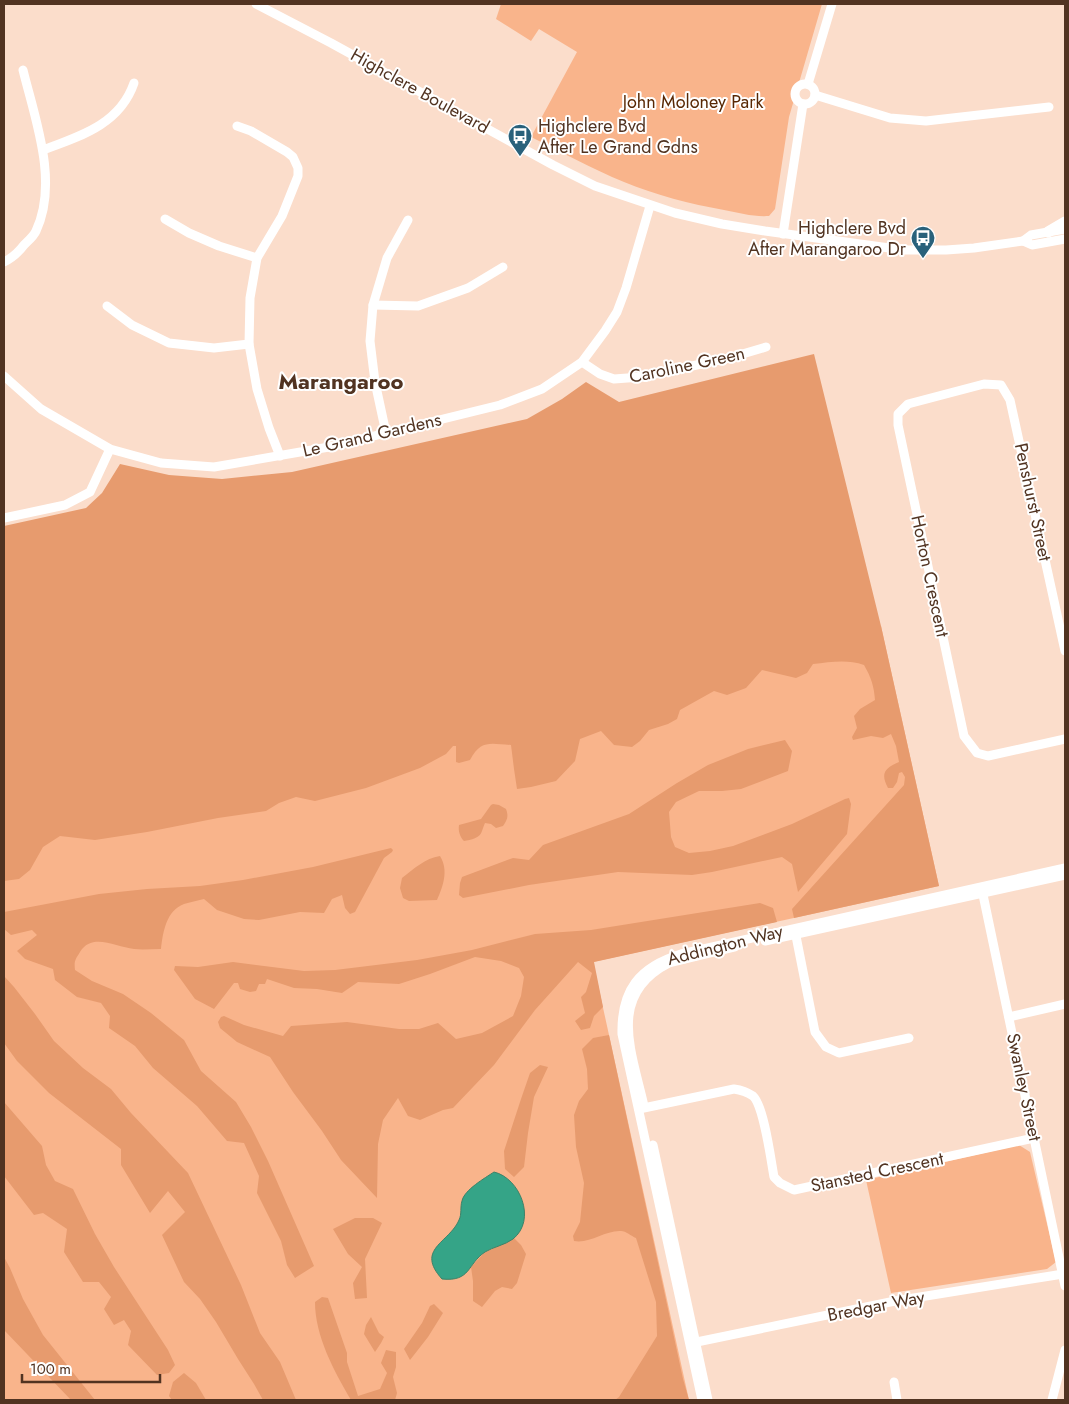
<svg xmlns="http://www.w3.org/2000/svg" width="1069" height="1404" font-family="Jost,sans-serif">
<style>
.green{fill:#f9b48b}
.forest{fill:#e79b6e}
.water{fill:#35a487;stroke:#3d8268}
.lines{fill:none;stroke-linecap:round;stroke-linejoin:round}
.minor{stroke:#fff;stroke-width:9}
.major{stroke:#fff;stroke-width:11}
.labels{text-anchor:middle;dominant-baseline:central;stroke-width:4;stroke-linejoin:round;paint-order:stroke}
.street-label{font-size:18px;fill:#513321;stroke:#fff}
.park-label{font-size:18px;fill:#582804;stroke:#fff}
.poi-label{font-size:18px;fill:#513321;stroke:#fff;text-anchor:start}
.district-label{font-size:22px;font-weight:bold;fill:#513321;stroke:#fff}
</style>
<rect width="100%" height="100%" fill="#fbddcb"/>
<g class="green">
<path d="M 501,4 L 822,4 L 789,117 L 775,209 L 769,216 C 754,217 739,213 724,210 C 690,204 656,195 624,182 C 592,169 562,152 531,137 L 577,52 L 539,29 L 531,41 L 496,19 Z"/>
<polygon points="881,626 939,886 593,962 689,1400 4,1400 4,805"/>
<polygon points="1019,1145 1030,1152 1056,1262 1047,1269 891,1293 866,1180"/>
</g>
<g class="forest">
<path d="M 814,354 L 881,626 L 939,886 L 794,918 L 792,909 L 904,785 L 905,777 L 902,772 L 899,773 L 897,782 L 893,788 L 888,788 C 880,773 885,768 899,762 L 896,746 L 891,734 L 883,738 L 871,736 L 853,740 L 852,737 L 857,728 L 854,716 L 860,709 L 875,700 C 874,686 871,677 864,665 C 847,659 831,662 813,664 L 807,673 L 796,678 L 762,670 L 746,688 L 727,695 L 714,691 L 680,710 L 677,719 L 668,724 L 649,730 L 640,741 L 632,747 L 614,745 L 601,731 L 580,739 L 575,761 L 556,781 L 531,787 L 517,789 L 514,769 L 511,745 C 491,744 481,739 470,760 L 459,763 L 456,762 L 456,746 L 453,746 L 446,754 L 420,768 L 366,788 L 315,801 L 296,797 L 279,803 L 266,811 L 218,818 L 147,832 L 95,840 L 60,836 L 43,847 L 30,870 L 19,879 L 4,881 L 4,526 L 86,508 L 102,493 L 120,464 L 169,475 L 222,479 L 292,472 L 527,419 L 562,399 L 586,382 L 619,402 Z"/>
<polygon points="785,740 792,751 788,771 741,789 722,791 699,791 676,802 669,812 671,837 675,847 689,853 710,851 733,846 792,824 845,799 849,798 851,804 847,834 798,892 792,864 782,857 712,872 692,875 618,872 529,885 463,898 459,895 460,883 462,877 513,858 529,860 543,845 629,814 677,783 708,765 748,749"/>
<path d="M 493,804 L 499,805 L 506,809 C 509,817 507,820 503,826 L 496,828 L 491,824 L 485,823 C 484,825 483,828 482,831 C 480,838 471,840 464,841 C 460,837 458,831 459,825 L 481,819 L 491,805 Z"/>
<path d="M 391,848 L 393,850 L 392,852 L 384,858 L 355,912 L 350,914 L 345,908 L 342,895 L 332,899 L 324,913 L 300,912 L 259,920 L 244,919 L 217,910 L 204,899 C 197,901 190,902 184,904 C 166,911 163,932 161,949 C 152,949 142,950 134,949 C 116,947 92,932 80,952 C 75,960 74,961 75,970 L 92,981 L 123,994 L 151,1013 L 184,1040 L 201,1071 L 236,1102 L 251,1127 L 268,1161 L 314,1266 L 295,1278 L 287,1265 L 281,1241 L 257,1193 L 259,1176 L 244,1143 L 227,1141 L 197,1106 L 153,1068 L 135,1046 L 109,1028 L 110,1016 L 101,1003 L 77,997 L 55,980 L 53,969 L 25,959 L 17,951 L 37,935 L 32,930 L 11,935 L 4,929 L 4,912 L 99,894 L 147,889 L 200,886 L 243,880 L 313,867 Z"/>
<path d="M 440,856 C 449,870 443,887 437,900 L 409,901 L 403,898 L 400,888 L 402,878 C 414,869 425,858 440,856 Z"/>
<polygon points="760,903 773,908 777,922 594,962 603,1007 594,1016 590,1028 581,1030 575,1021 585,1013 581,997 586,992 592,973 578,962 535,1010 494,1065 453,1108 443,1110 420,1120 408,1116 398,1098 383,1120 378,1144 377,1198 341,1160 322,1131 293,1092 270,1057 237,1042 220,1028 218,1022 221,1017 224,1016 244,1025 283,1036 291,1026 347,1022 399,1029 419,1029 438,1023 456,1039 482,1033 513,1016 521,996 524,977 519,968 501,961 475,957 430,974 399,984 358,982 342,993 317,989 294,988 267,979 265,984 259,984 256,991 250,992 240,989 238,983 234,983 214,1009 195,999 174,970 175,966 198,967 233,962 304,971 335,970 417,960 472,950 535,934 591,930"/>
<polygon points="4,976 14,987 35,1014 54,1041 83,1068 111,1089 131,1113 188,1173 241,1285 260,1333 280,1362 296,1400 263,1400 254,1384 238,1359 216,1322 200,1299 184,1282 162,1235 185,1212 168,1191 150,1213 121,1165 121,1149 49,1093 17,1061 4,1043"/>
<path d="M 609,1035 L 683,1379 L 689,1400 L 615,1400 L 619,1397 L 657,1336 L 656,1302 L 636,1238 C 631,1236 626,1231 621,1231 C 605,1230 590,1244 574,1241 L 573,1236 L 580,1222 L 584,1183 L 576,1147 L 574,1115 L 579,1101 L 588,1089 L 587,1069 L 582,1049 L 593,1038 Z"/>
<polygon points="540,1065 548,1067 534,1097 528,1133 524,1167 514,1177 505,1169 504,1151 521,1099 530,1073"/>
<polygon points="4,1102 42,1146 46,1165 55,1181 73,1189 95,1234 114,1267 168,1350 175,1365 169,1373 157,1375 128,1345 131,1331 124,1320 114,1325 104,1309 111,1297 99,1282 83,1282 64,1252 67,1229 43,1213 34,1215 4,1176"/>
<polygon points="355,1218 373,1218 382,1223 365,1259 367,1298 355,1299 353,1283 362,1267 348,1254 333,1229"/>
<polygon points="514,1238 521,1245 526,1254 517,1283 512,1289 502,1287 495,1291 482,1307 473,1301 473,1281 471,1267 484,1253"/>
<polygon points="4,1257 10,1268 23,1299 43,1335 95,1400 71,1400 4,1330"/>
<path d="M 322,1297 L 328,1298 L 347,1353 L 347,1362 L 358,1396 L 380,1389 L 387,1373 L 381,1363 L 386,1350 L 396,1352 L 396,1367 L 393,1377 L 397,1393 L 395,1400 L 351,1400 C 334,1371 315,1336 315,1302 Z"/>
<polygon points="434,1304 443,1313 428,1337 410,1360 404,1349 422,1323 430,1306"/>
<polygon points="371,1317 379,1333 384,1337 381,1343 375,1352 364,1334 366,1325"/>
<polygon points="184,1373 196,1383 206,1400 172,1400 169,1396 173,1382"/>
</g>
<path class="water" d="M 494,1172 C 520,1178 537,1220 513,1239 C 505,1245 493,1247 485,1252 C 467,1264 471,1282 442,1279 C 415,1249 449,1243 459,1220 C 462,1214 460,1207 462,1201 C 464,1190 485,1178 494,1172 Z"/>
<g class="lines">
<g class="minor">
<polyline points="256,4 331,43 553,165 595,186 675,213 722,224 765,231 904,250 946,250 974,248 1023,241 1032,245 1065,239"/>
<circle cx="805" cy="94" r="10"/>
<polyline points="808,84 832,4"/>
<polyline points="815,95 890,118 926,121 1049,107"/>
<polyline points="237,126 251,131 287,152 293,157 298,168 298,176 282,216 257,258 250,298 249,344 257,389 269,428 280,456"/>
<path d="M 43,150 C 81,136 120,124 134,83"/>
<polyline points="165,219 189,233 219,246 257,258"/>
<polyline points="783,234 803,104"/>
<polyline points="1023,241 1031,235 1065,229"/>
<path d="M 4,262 C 12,258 18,253 24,245 C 28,241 34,236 36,231 C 59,182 35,119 23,70"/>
<polyline points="373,305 418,306 468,288 503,267"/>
<polyline points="107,306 132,325 169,343 214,348 249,344"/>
<polyline points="582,362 600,374 614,379 641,377 729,358 766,347"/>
<polyline points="4,376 41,409 110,449 161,463 214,467 329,447 500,405 542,389 582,362 605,331 617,312 626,288 650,206"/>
<polyline points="386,433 375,382 370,341 373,305 387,258 408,220"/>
<polyline points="4,518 65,505 90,492 110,449"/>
<polyline points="1065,651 1010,400 1001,385 984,384 908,404 898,414 898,425 964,736 977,753 988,756 1065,739"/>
<polyline points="982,890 1065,1286"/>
<polyline points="795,931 815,1032 826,1047 839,1053 909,1038"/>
<polyline points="765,941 1065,875"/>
<polyline points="1009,1017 1065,1004"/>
<path d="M 644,1106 C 632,1052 606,995 669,963 L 735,947"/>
<path d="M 639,1109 L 734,1089 C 741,1090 747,1092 753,1096 C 764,1106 771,1161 774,1177 L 780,1183 L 794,1190 L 1034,1138"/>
<polyline points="653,1145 708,1400"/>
<polyline points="692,1343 895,1301 1063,1274"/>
<polyline points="894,1382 897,1400"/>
<path d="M 702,1400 L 622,1034 C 621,990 639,967 681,954 L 1065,868"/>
<polyline points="1052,1400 1065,1350"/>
</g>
<polyline class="major" points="1048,232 1065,222"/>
</g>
<defs>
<symbol id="bus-pin" viewBox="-11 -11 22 30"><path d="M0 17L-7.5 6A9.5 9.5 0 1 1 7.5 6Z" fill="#29617b" stroke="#fff"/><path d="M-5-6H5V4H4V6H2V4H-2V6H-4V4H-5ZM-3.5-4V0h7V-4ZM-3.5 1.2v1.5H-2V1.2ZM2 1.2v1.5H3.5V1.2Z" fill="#fff"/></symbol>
</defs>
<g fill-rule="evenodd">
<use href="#bus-pin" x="506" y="122" width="28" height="38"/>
<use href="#bus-pin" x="909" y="224" width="28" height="38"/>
</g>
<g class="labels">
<g class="street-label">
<text transform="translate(420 91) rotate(29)">Highclere Boulevard</text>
<text transform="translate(687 365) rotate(-12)">Caroline Green</text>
<text transform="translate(372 435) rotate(-13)">Le Grand Gardens</text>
<text transform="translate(1033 502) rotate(78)">Penshurst Street</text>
<text transform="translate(930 576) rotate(78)">Horton Crescent</text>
<text transform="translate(725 945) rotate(-14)">Addington Way</text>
<text transform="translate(1024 1087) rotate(78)">Swanley Street</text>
<text transform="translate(877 1172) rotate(-12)">Stansted Crescent</text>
<text transform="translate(876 1306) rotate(-11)">Bredgar Way</text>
</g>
<g class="park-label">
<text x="693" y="102">John Moloney Park</text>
</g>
<g class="poi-label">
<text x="538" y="126">Highclere Bvd<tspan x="538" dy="21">After Le Grand Gdns</tspan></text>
<text x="906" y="228" text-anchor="end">Highclere Bvd<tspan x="906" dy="21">After Marangaroo Dr</tspan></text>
</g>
<g class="district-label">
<text x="341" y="381">Marangaroo</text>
</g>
</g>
<rect width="1069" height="1404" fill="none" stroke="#513321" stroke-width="10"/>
<path d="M22 1374v8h138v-8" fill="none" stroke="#513321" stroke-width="2.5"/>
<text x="30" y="1374" font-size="15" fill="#513321" stroke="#ffffff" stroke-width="4" paint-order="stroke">100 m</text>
</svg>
